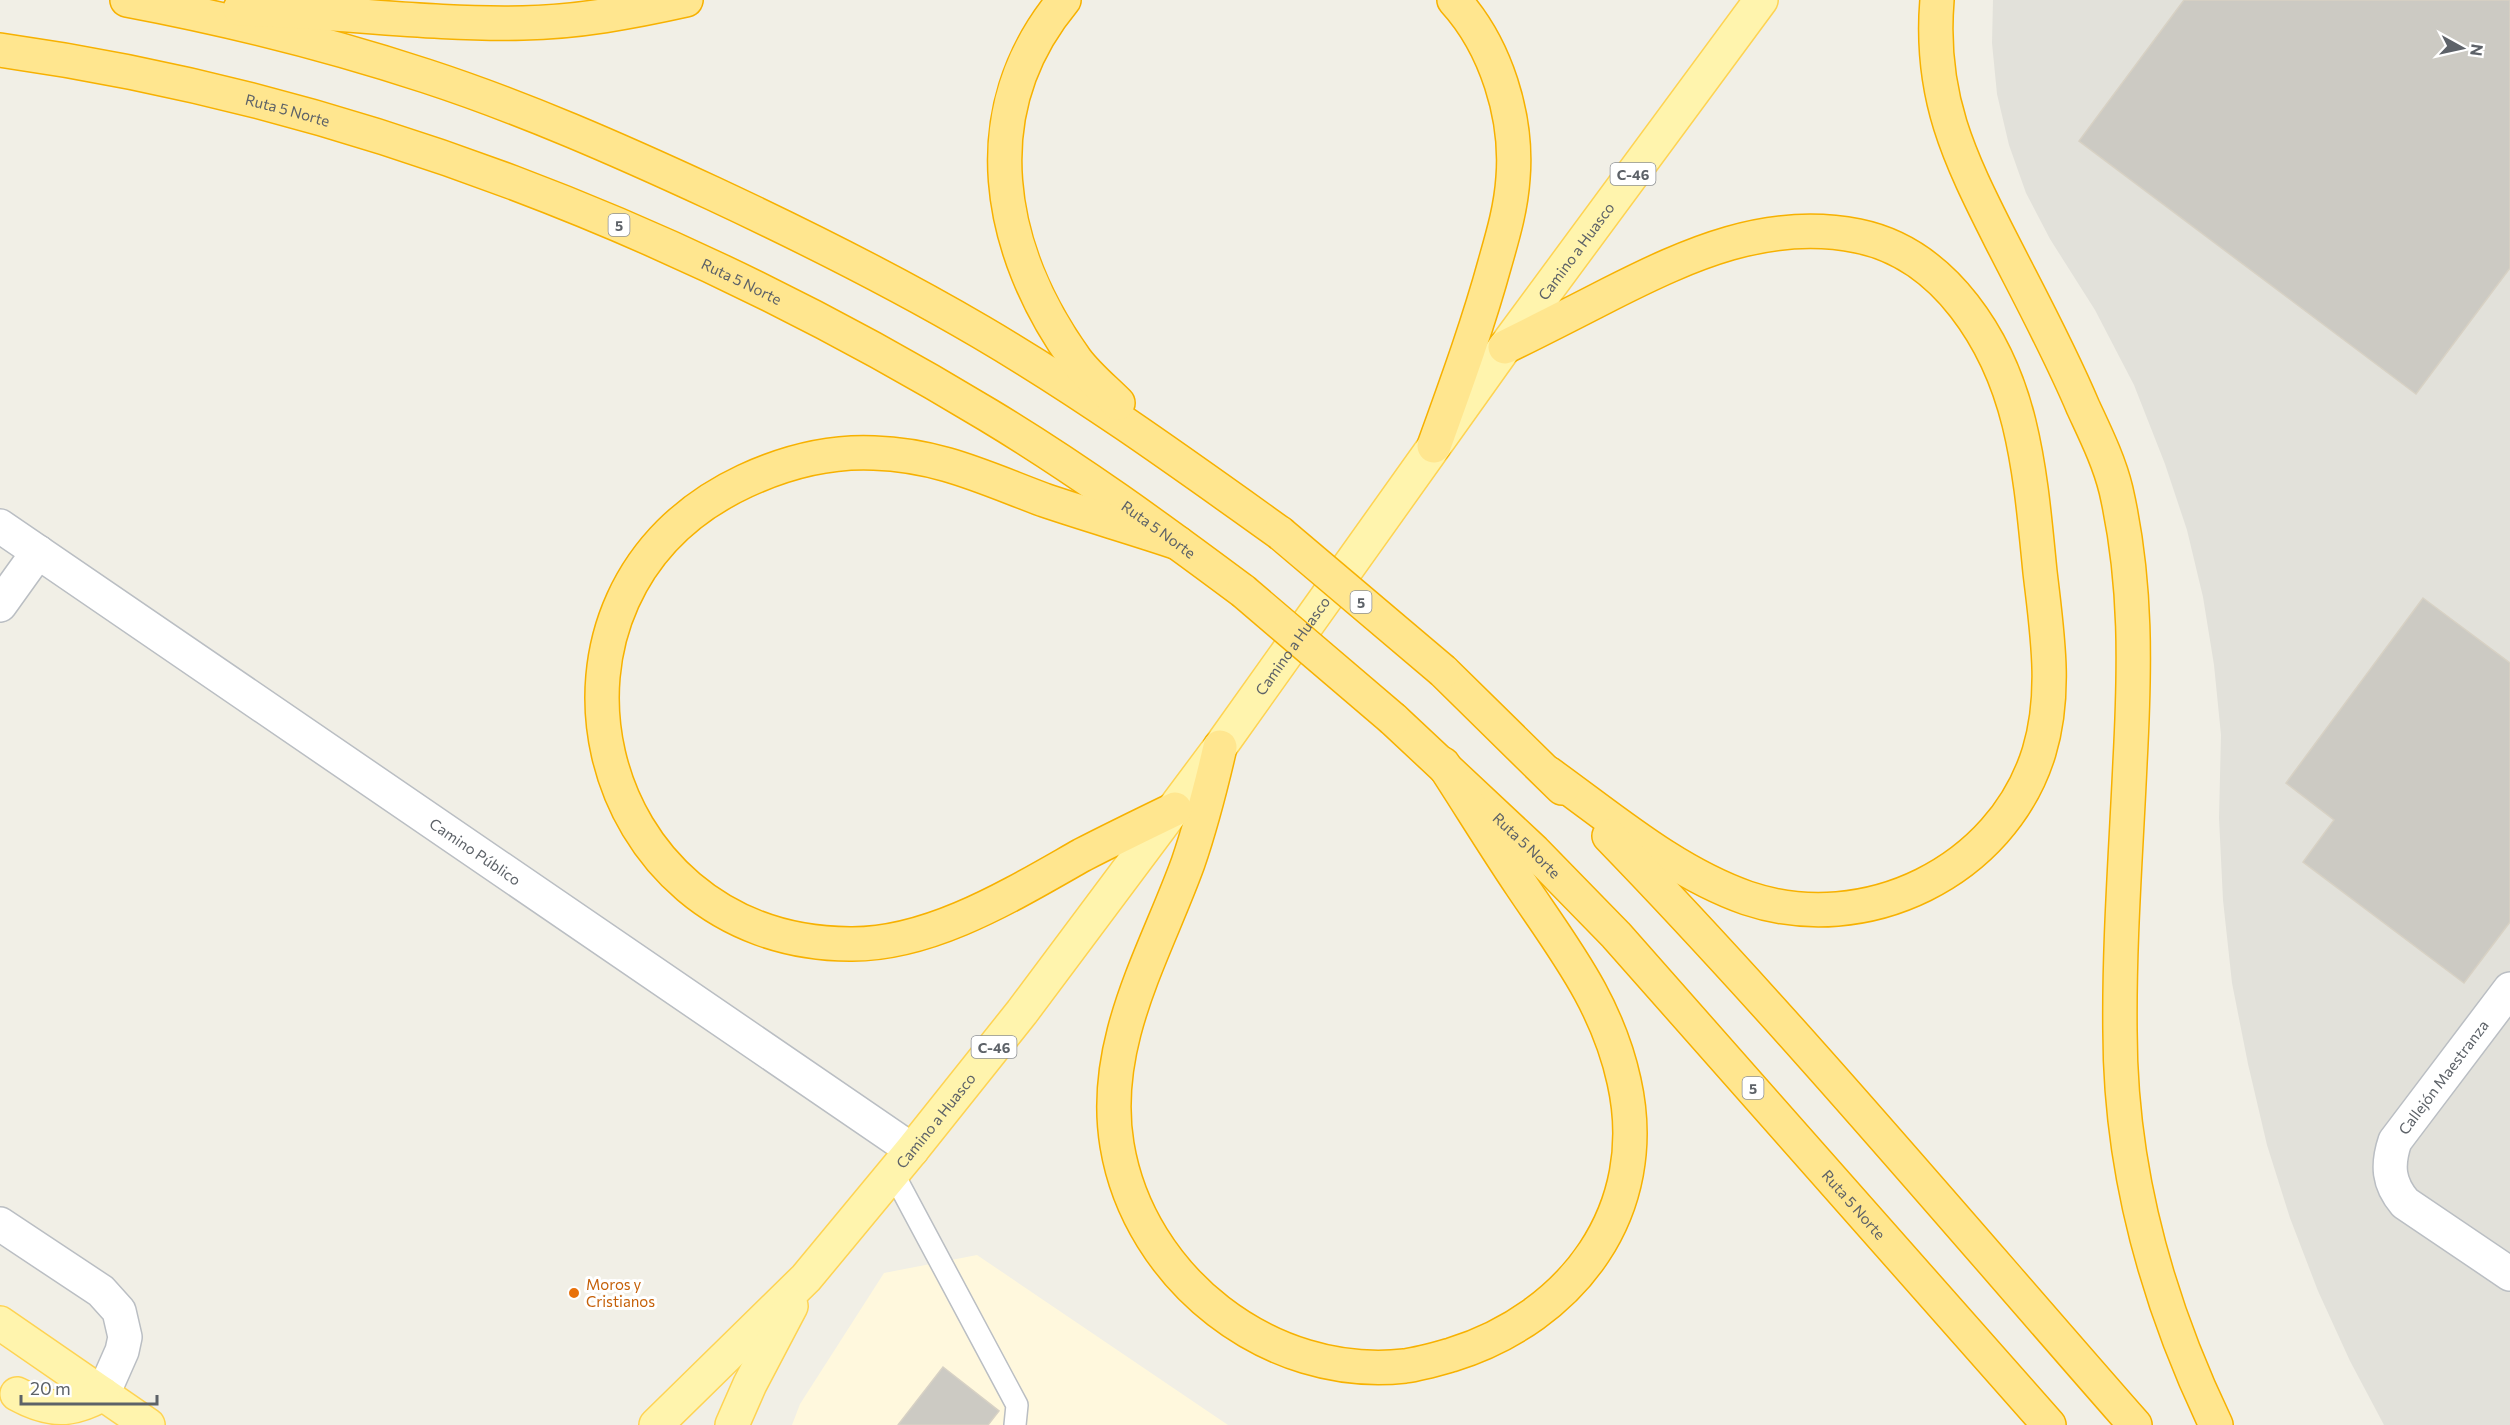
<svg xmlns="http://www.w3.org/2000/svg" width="2510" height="1425" font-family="Commissioner,sans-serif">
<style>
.commercial{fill:#fff8dd}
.industrial{fill:#e2e1da}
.building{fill:#cccac3;stroke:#d7d1c4;stroke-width:1.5}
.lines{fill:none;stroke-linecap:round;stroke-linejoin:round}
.service-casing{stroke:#babec3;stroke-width:24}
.minor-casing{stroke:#babec3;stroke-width:36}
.primary-casing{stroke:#fed352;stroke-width:36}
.motorway-casing{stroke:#f7b100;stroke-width:36}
.service{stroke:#fff;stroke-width:21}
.minor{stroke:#fff;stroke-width:33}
.primary{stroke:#fff4ad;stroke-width:33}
.motorway{stroke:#ffe68f;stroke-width:33}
.motorway-bridge-casing{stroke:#f7b100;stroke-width:36;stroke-linecap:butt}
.motorway-bridge{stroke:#ffe68f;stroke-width:33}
.food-dot{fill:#e8710a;stroke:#fff;stroke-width:2}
.labels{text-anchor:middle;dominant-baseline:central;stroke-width:6;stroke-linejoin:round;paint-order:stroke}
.shield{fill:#fff;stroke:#8e9195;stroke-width:1.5}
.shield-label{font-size:14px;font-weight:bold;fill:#5d6268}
.street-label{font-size:15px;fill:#5d6268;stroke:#fff}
.food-label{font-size:15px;fill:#c56008;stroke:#fff;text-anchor:start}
</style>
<rect width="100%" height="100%" fill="#f1efe6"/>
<polygon class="commercial" points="977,1255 1228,1425 792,1425 800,1404 884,1273"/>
<polygon class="industrial" points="1993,0 2510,0 2510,1425 2384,1425 2350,1361 2318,1291 2290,1218 2267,1145 2248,1064 2232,983 2223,900 2219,818 2221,735 2214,665 2203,597 2187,530 2165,464 2134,385 2095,310 2050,239 2026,193 2009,145 1997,94 1992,43"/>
<g class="building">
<polygon points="2184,0 2510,0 2510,268 2416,394 2079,141"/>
<polygon points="2423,598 2510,663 2510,922 2464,983 2303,862 2334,820 2286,783"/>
<polygon points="943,1367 999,1411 988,1425 898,1425"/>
</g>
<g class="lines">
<defs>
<polyline id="service" points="893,1173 1017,1405 1015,1425"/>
<g id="minor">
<path id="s1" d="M 0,526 L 912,1150"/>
<polyline points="0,605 38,552"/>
<path d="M 2510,989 L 2395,1141 C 2387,1165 2388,1183 2405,1203 L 2510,1274"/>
<polyline points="0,1224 101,1291 119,1311 125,1337 122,1351 103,1394"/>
</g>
<g id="primary">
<polyline points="0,1323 148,1425"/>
<path d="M 17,1394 C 50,1412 71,1412 103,1394"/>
<path id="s2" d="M 656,1425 L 806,1278 L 912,1150 L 1022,1012 L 1220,747 L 1505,347 L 1761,0"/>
<polyline points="732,1425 750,1384 791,1306"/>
</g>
<g id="motorway">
<path d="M 127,0 C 228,19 328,44 426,76 C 524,108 619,150 712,193 C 804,236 894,281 981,332 C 1085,393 1182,463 1280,533"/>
<path d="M 1064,0 C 971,112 997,250 1076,360 C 1088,376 1104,389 1118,403"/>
<path d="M 1937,0 C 1929,96 1959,157 2001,240 C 2029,295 2059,350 2083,407 C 2095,433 2109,461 2116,490 C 2137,582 2135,669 2130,763 C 2126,852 2119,942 2120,1031 C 2120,1168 2157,1302 2216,1425"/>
<path d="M 240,9 C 334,11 429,25 523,23 C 578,22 632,12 686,0"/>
<path id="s3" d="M 0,50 C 350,99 686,232 988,415 C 1076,468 1160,529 1243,591"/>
<path d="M 1505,347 C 1540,330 1575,312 1610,294 C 1689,254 1768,218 1858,236 C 1946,254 1999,342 2019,423 C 2031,472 2035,522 2040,572 C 2047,632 2057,693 2039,752 C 2002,872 1865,938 1747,898 C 1673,872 1611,818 1548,773"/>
<path d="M 1434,446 C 1456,385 1478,325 1495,263 C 1503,235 1511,208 1513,178 C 1518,117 1496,46 1454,0"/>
<polyline points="1443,671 1562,788"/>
<path id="s4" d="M 1393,719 L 1534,851 L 1616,935 L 2049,1425"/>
<path d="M 1220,747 C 1211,786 1201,825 1188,863 C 1155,954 1100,1043 1117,1145 C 1139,1278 1269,1381 1405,1366 C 1420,1364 1437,1359 1451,1355 C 1573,1317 1653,1210 1624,1081 C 1607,1003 1564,949 1521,885 C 1494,845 1469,804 1443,764"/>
<path d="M 1175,809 C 1144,824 1113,839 1082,855 C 1013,894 931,945 850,944 C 587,943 504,593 745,481 C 786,462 830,451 874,453 C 939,455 985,478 1044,500 C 1088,515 1134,528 1178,543"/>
<path d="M 1609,836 C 1792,1025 1961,1227 2135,1425"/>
</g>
</defs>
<use href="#service" class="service-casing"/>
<use href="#minor" class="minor-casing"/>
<use href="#primary" class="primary-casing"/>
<use href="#motorway" class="motorway-casing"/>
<use href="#service" class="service"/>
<use href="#minor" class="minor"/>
<use href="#primary" class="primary"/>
<use href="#motorway" class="motorway"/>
<defs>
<g id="motorway-bridge">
<polyline points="1280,533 1443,671"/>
<polyline points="1243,591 1393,719"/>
</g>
</defs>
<use href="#motorway-bridge" class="motorway-bridge-casing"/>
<use href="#motorway-bridge" class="motorway-bridge"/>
</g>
<circle class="food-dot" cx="574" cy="1293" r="6"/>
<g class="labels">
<g class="shield">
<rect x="1610.5" y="163" width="45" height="22" rx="4.5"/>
<rect x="608.5" y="214" width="21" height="22" rx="4.5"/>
<rect x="1350.5" y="591" width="21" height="22" rx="4.5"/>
<rect x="971.5" y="1036" width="45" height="22" rx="4.5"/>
<rect x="1742.5" y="1077" width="21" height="22" rx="4.5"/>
</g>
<g class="shield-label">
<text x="1633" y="174">C-46</text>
<text x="619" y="225">5</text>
<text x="1361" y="602">5</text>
<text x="994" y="1047">C-46</text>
<text x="1753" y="1088">5</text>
</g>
<g class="street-label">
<text stroke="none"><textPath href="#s3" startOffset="294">Ruta 5 Norte</textPath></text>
<text stroke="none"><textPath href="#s2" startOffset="1494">Camino a Huasco</textPath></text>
<text stroke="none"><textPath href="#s3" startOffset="780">Ruta 5 Norte</textPath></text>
<text stroke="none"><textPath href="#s3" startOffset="1266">Ruta 5 Norte</textPath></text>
<text stroke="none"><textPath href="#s2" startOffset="1008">Camino a Huasco</textPath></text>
<text stroke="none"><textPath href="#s4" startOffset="184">Ruta 5 Norte</textPath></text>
<text stroke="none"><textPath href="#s1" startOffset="576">Camino Público</textPath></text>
<text transform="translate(2443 1077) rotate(-53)">Callejón Maestranza</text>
<text stroke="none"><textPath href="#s2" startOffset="414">Camino a Huasco</textPath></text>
<text stroke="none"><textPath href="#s4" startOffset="670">Ruta 5 Norte</textPath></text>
</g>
<g class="food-label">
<text x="586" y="1284">Moros y<tspan x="586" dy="17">Cristianos</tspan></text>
</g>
</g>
<g transform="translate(2462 48) rotate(98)" stroke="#ffffff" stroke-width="4.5" paint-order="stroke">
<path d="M0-4.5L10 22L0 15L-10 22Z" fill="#5d6268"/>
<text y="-9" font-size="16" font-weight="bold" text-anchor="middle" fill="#5d6268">N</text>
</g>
<path d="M21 1395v9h136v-9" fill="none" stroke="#5d6268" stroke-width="3"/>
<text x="30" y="1395" font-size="18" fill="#5d6268" stroke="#ffffff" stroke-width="4.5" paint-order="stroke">20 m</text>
</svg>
